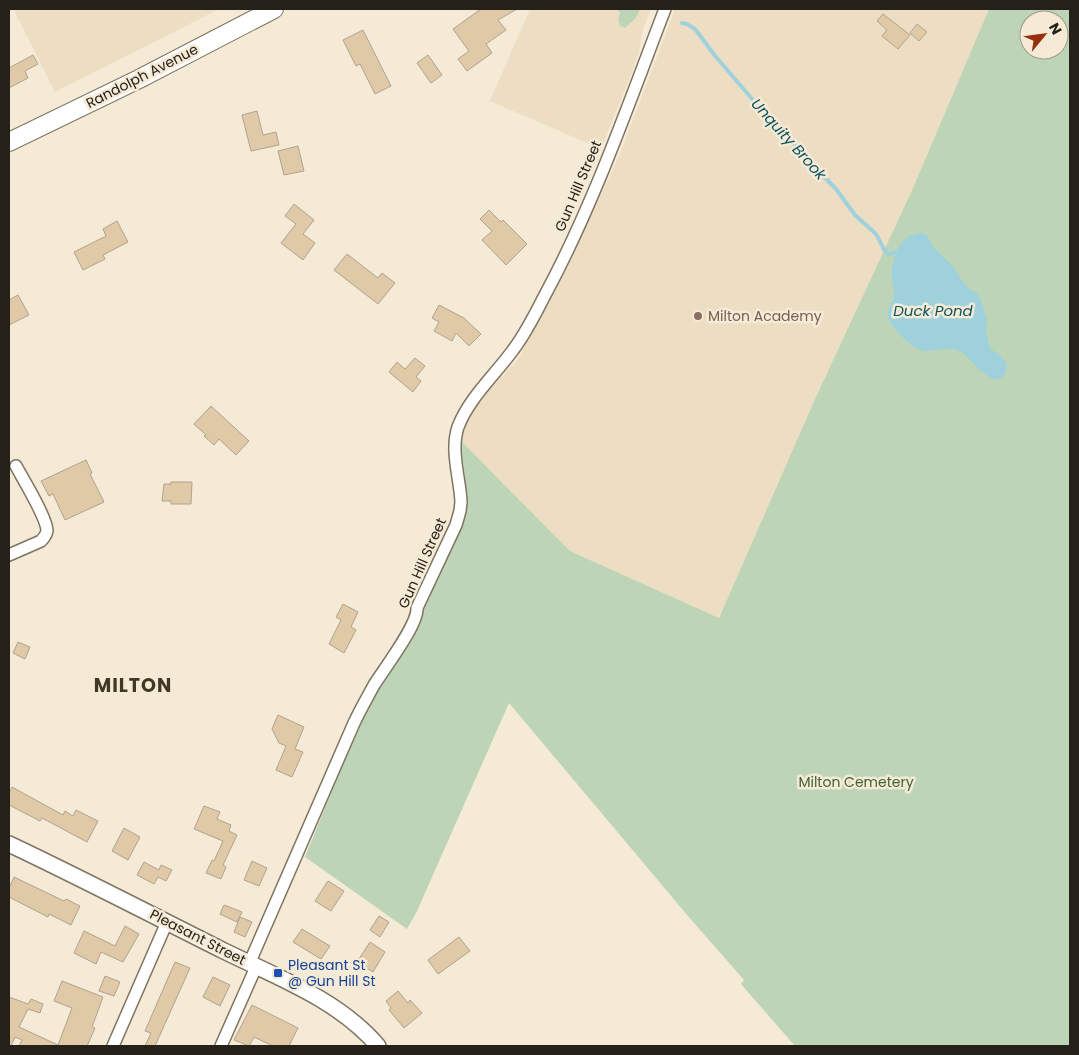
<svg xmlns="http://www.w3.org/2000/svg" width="1079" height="1055" font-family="Poppins,sans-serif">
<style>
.built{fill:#eddec3}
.green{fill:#bdd5b6;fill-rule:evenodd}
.water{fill:#9fd1dc}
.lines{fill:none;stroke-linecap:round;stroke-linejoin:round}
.stream{stroke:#9fd1dc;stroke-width:4}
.building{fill:#e0c9a6;stroke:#afa390}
.street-casing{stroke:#7f7462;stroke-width:14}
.secondary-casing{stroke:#7f7462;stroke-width:18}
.primary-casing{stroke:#7f7462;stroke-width:20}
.street{stroke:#fff;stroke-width:11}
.secondary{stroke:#fff;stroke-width:15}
.primary{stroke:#fff;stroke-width:18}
.education-dot{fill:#8d6e63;stroke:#f5ead5;stroke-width:2}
.transit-dot{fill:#1a4fb4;stroke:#f5ead5;stroke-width:2}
.labels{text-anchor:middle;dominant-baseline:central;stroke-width:5;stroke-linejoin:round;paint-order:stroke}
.street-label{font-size:14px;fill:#252119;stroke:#f5ead5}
.education-label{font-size:14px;fill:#785e54;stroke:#f5ead5;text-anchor:start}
.park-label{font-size:14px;fill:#3f6334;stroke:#f5ead5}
.transit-label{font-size:14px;fill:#164399;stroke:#f5ead5;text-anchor:start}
.water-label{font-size:15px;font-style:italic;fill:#0d535f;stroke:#f5ead5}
.district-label{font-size:19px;font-weight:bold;letter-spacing:1px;fill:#403726;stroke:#f5ead5}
</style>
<rect width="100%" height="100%" fill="#f5ead5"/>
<g class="built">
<polygon points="9,9 219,9 55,92 14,10 9,12"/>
<polygon points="530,9 651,9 643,29 639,52 632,72 601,149 490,101"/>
<polygon points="675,9 989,9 913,188 815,399 719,618 570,551 461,441 465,426 478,403 518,359 565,272 620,154"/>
</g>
<g class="green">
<polygon points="617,9 640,9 636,18 625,28 620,26 618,19 620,13"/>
<path d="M 989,9 L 1070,9 L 1070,1046 L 795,1046 L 741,984 L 744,980 L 688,916 L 509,703 L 417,911 L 407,929 L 305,857 L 353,739 L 375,693 L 413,634 L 462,526 C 471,501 464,474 461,449 L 461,441 L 570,551 L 719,618 L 815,399 L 913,188 ZM 1029,20 L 1059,20 L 1059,50 L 1029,50 Z"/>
</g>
<path class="water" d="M 920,233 L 926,234 L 934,248 L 953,266 L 963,282 L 969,289 L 977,293 L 981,300 L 987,320 L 986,333 L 990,348 C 997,354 1009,359 1006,370 C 999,397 970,358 963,353 C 951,345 938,351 925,351 C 914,350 889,327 888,316 C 887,307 894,303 894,294 C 894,285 890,278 892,268 C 896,250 900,236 920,233 Z"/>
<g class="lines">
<polyline class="stream" points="682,23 687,24 695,29 716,57 759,107 792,140 797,149 836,189 855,215 876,234 885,251 890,254 895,252"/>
</g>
<g class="building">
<polygon points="481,9 517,9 498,20 506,30 486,44 492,53 467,71 458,59 469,51 453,29"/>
<polygon points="883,14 910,35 898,49 882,36 887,30 877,21"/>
<polygon points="917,24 927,32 919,41 910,33"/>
<polygon points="363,30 391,86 375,94 360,64 356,66 343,40"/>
<polygon points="33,55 38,64 25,71 28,78 9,88 9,68"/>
<polygon points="428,55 442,75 431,83 417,63"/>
<polygon points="257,111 263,135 276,132 279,145 251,151 242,115"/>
<polygon points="298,146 304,171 284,175 278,151"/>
<polygon points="294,204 314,220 303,234 315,243 303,260 281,243 296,224 285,216"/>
<polygon points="489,210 501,222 503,220 527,244 506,265 482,240 492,231 480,219"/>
<polygon points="117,221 128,242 103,255 105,259 83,270 74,252 106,236 103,229"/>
<polygon points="347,254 378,278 382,273 395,283 378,304 334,270"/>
<polygon points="18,295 29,315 9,325 9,300"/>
<polygon points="439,305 464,318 481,334 469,346 456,333 452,341 434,331 439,322 432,318"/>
<polygon points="415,358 425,366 416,377 421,381 413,392 389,372 397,362 405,369"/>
<polygon points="211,406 249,441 236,455 219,439 214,445 204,436 206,435 194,424"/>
<polygon points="86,460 92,473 90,474 104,502 65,520 53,494 49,496 41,481"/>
<polygon points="171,482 192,482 191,504 171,504 171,501 162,501 164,484 171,484"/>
<polygon points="343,604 358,612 351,627 356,630 344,653 329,644 341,620 336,617"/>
<polygon points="18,642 30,647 25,659 13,653"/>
<polygon points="278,715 304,727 295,749 303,752 292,777 276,770 286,746 279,743 272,729"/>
<polygon points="12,787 63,815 65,811 73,816 76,810 98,821 87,842 42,818 40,821 9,805 9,793"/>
<polygon points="204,806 220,812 217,819 231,825 229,831 237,835 223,865 226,867 221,879 206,873 212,860 214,861 223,841 194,829"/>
<polygon points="124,828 140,837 128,860 112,851"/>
<polygon points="252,861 267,868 259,886 244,880"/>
<polygon points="144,862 159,870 161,865 172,870 166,881 158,877 154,884 137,875"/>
<polygon points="14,877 64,901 66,899 80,906 71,925 49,914 48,917 9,897 9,888"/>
<polygon points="328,881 344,891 331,911 315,901"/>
<polygon points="224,905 242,912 237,922 220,914"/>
<polygon points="379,916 389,922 380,937 370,930"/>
<polygon points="240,917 252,922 245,937 234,932"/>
<polygon points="125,926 139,934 123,962 101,952 96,964 74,953 84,931 115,946"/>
<polygon points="302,929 330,946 321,959 293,942"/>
<polygon points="459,937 470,951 438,974 428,960"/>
<polygon points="370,942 385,952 373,972 357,962"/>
<polygon points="175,962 190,968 155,1046 145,1046 151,1033 145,1031"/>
<polygon points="105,976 120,982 114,996 99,991"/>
<polygon points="213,977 230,985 220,1006 203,997"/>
<polygon points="62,981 103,997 92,1027 95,1028 87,1046 19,1046 22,1040 15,1037 11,1046 9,1046 9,997 28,1004 31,999 43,1004 40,1013 28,1009 19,1027 58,1045 72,1008 54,1001"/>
<polygon points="398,991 408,1003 410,1000 422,1013 404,1028 389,1010 391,1008 386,1001"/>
<polygon points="252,1005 298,1028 289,1046 273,1046 254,1037 249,1046 234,1040"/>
</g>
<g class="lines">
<defs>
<g id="street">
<path d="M 9,555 L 41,541 C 44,538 46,536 47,531 C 47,518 23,479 16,466"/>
<path d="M 249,964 L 354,723 C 360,710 367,698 374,685 C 384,669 418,625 417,608 L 456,525 L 460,511 L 461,502 C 460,478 450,451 458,427 C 469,398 495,375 513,350 C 526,333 535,314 545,295 C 594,204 628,105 665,9"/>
<polyline points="113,1046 167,922"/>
<polyline points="221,1046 256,967"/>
</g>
<path id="secondary" d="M 9,844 C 81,878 152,915 224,951 C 277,977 339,1000 378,1046"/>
<polyline id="primary" points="9,142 139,79 274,9"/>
</defs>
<use href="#street" class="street-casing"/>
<use href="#secondary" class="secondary-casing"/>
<use href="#primary" class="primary-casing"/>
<use href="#street" class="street"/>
<use href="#secondary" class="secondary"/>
<use href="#primary" class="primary"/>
</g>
<circle class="education-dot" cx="698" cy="316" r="5"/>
<rect class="transit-dot" x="273" y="968" width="10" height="10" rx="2.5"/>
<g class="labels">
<g class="street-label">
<text transform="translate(142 76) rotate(-27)">Randolph Avenue</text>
<text transform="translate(578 186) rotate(-67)">Gun Hill Street</text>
<text transform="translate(422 563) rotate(-66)">Gun Hill Street</text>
<text transform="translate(198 937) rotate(27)">Pleasant Street</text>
</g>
<g class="education-label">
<text x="708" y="316">Milton Academy</text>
</g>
<g class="park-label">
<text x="856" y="782">Milton Cemetery</text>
</g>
<g class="transit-label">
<text x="288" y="965">Pleasant St<tspan x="288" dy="16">@ Gun Hill St</tspan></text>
</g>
<g class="water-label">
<text transform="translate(789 139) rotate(48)">Unquity Brook</text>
<text x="933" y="310">Duck Pond</text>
</g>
<g class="district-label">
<text x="133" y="685">MILTON</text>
</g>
</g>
<rect width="1079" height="1055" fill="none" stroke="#252119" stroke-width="20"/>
<g transform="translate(1044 35) rotate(61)"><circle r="24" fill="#f5ead5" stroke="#a29a8a"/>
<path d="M0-4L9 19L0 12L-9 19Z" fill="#962f0e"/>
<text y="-8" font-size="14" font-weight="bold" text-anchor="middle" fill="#252119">N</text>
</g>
</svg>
